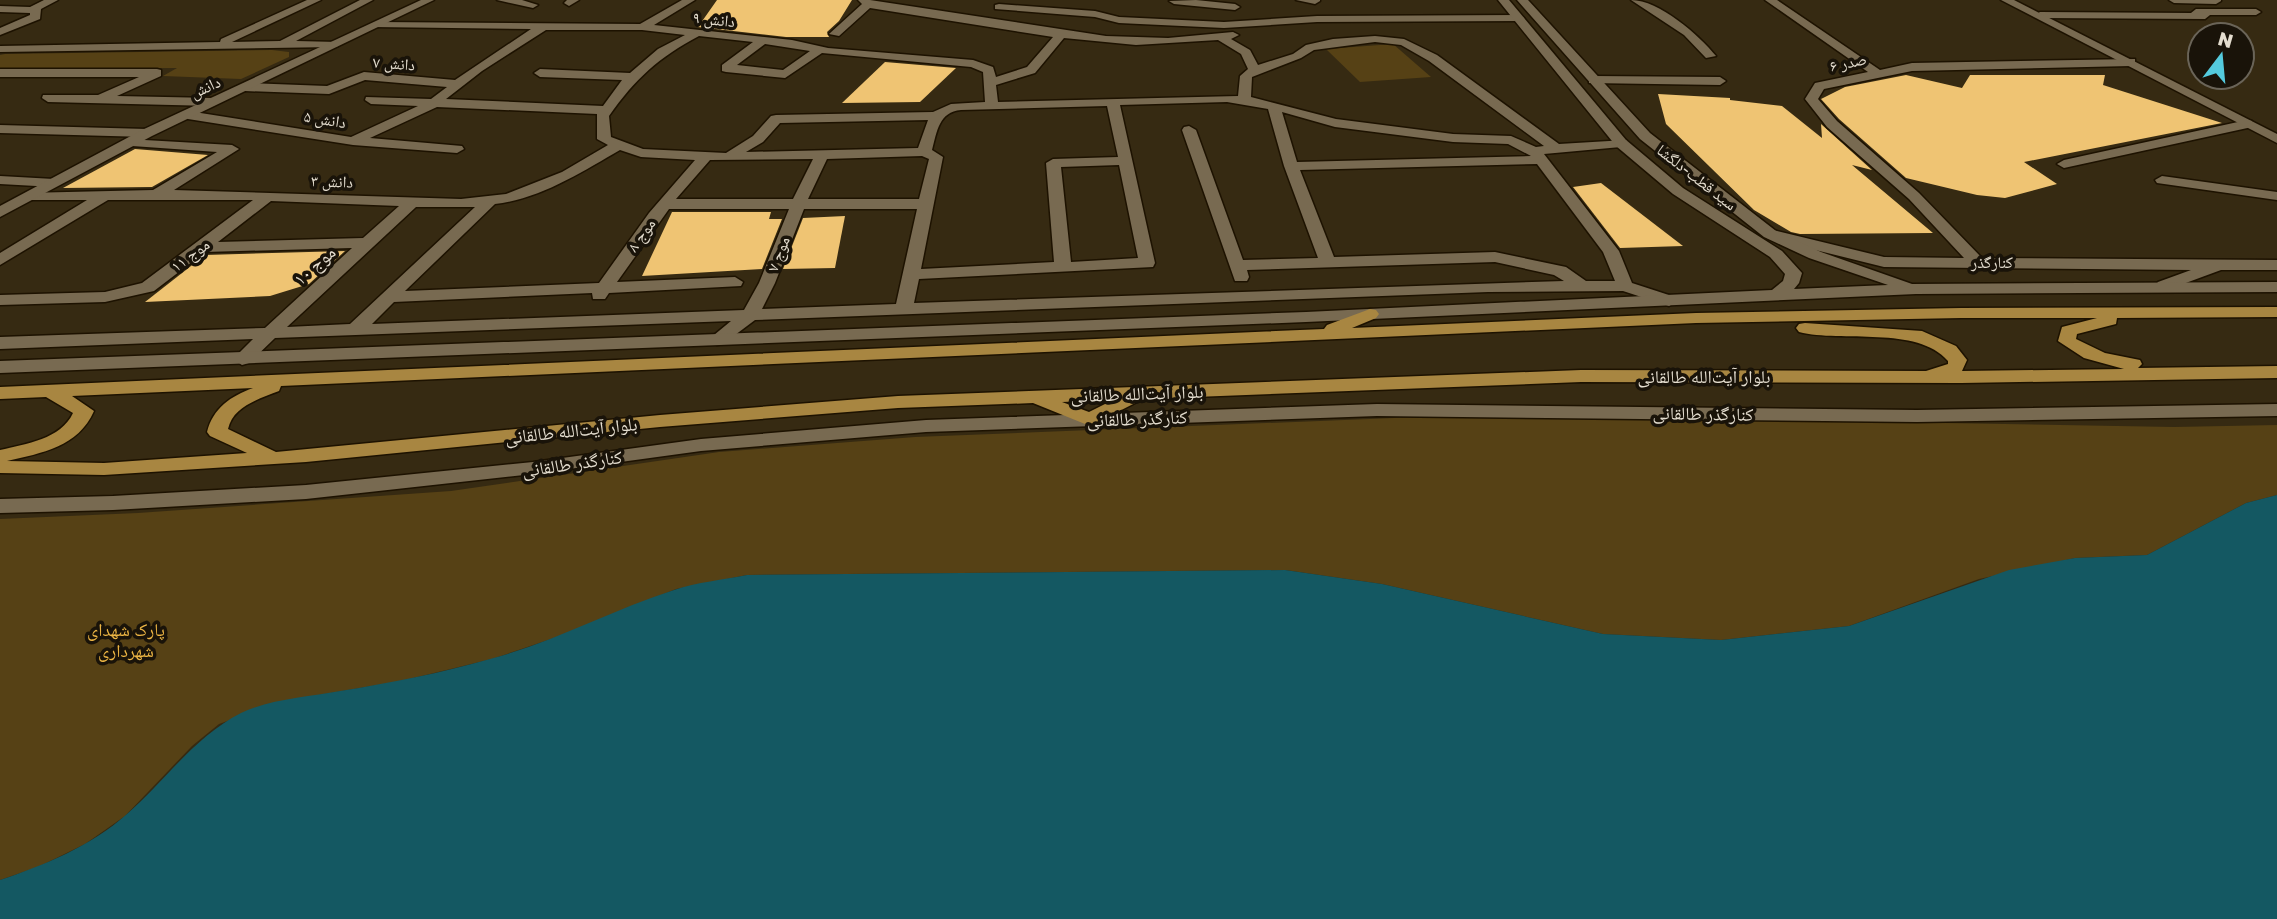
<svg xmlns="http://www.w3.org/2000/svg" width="2277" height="919" font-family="'Golos Text','Noto Naskh Arabic',sans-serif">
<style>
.green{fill:#564115}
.water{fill:#145862}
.building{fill:#efc473}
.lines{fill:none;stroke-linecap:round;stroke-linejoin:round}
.street-casing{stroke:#1d1200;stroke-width:3}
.secondary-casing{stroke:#1d1200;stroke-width:3}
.primary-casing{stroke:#1d1200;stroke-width:3}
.street{fill:#786a51;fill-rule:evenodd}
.secondary{fill:#786a51;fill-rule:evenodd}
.primary{fill:#a88641;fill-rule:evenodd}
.labels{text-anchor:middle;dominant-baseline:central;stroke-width:7;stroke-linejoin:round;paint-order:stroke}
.far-street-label{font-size:16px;fill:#e4ddcf;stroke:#191309}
.street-label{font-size:18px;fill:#e4ddcf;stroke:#191309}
.park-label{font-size:18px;fill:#ecb544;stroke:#191309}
</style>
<rect width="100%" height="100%" fill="#362a12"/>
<g class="green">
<polygon points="1393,44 1431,77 1360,82 1326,49"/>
<polygon points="272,50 289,52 289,57 241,79 163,76 177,68 0,69 0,55 5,54"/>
<polygon points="1468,415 2174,427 2277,425 2277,495 2246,503 2147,555 2075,558 1979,579 1849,626 1721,640 1603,634 1382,584 1285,570 747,575 676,589 569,633 492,659 401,681 284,701 219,724 192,746 125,816 85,844 38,867 0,880 0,519 138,513 451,491 719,452 915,437"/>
</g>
<path class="water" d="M 2277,495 L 2277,919 L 0,919 L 0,880 C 45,865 91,846 127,814 C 166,780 194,737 241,713 C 270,699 308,697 340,691 C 390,683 441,673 490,659 C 554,642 612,610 674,590 C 697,582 723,580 747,575 L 1285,570 L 1382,584 L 1603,634 L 1721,640 L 1849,626 L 2009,570 L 2075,558 L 2147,555 L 2246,503 Z"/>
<g class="building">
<polygon points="717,0 852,0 839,21 827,32 829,37 786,37 698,27"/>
<polygon points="885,62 956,68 920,102 842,103"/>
<polygon points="1906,75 1962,88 1970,75 2105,75 2103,85 2222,123 2024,162 2057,184 2005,198 1977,195 1906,178 1839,119 1821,99 1845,87"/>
<polygon points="1658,94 1730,98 1730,100 1782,106 1822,138 1821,124 1872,170 1852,165 1933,233 1800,234 1791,232 1754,210 1666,124"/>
<polygon points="135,149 208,155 152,187 63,188"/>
<polygon points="1601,183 1683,246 1620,248 1573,187"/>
<polygon points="672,212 771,212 769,219 782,219 762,269 642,276"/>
<polygon points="845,216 835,268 783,269 803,218"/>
<polygon points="345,251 309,284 270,296 145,302 205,255"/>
</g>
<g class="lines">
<defs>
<g id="street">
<polygon points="44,0 58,0 41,9 40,19 0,35 0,28 30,15 30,13 0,12 0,6 30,7"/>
<polygon points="307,0 321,0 232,42 280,41 360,0 373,0 296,41 338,42 338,46 334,47 0,52 0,46 220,42 221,39"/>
<polygon points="497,0 522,0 538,5 533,8"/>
<polygon points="567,0 579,0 569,6 564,3"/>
<path d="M 682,0 L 695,0 L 654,25 L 792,40 L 828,48 L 973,60 L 993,67 L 996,77 L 1027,67 L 1053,37 L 870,8 L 839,36 L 829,34 L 862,4 L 858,0 L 870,0 L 1106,36 L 1168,38 L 1233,32 L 1239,35 L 1231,39 L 1250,50 L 1258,65 L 1293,54 L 1306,45 L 1333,39 L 1375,36 L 1404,39 L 1437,55 L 1559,144 L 1626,140 L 1628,143 L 1621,147 L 1544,154 L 1619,251 L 1632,283 L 1675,297 L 1678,301 L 1669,306 L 1623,291 L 1488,292 L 755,320 L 723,344 L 717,345 L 708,340 L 731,321 L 275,338 L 249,363 L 242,365 L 233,359 L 253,339 L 0,349 L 0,337 L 265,328 L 352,248 L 205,252 L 154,291 L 105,302 L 0,305 L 0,295 L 105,292 L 142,283 L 253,200 L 108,200 L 0,265 L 0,253 L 87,200 L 30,200 L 23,196 L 25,193 L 153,190 L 217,152 L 132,146 L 125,142 L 127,139 L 232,145 L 239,149 L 174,190 L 461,199 L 506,194 L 562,172 L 608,145 L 597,139 L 597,114 L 437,107 L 370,138 L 462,146 L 464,149 L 457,153 L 353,145 L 188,119 L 181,115 L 188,111 L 351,137 L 418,106 L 371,104 L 365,100 L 366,97 L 431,99 L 447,87 L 365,80 L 329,94 L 245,91 L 239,87 L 245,83 L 327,86 L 364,72 L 455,80 L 531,29 L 373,27 L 373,23 L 377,22 L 640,24 ZM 546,30 L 642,30 L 685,35 L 658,49 L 630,73 L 540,69 L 534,73 L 540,77 L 622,80 L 603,106 L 446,99 L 482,71 ZM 699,36 L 753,42 L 722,65 L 722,71 L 726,72 L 785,78 L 822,53 L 971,67 L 983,72 L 985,102 L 951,104 L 933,112 L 776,115 L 771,116 L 753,136 L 726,153 L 643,149 L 611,137 L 609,116 C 635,79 659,57 699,36 ZM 1064,38 L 1136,45 L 1218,40 L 1241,54 L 1248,69 L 1240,76 L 1238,96 L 998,102 L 996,85 L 1035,73 ZM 1375,42 L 1401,45 L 1429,61 L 1544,146 L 1536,147 L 1511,136 L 1453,134 L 1336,119 L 1251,97 L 1252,77 L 1301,58 L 1314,50 ZM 765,44 L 810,51 L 783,70 L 737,65 ZM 1227,102 L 1268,109 L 1284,166 L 1318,258 L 1243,260 L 1196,130 L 1189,126 L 1184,127 L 1182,130 L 1235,281 L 1247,281 L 1249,277 L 1247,270 L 1495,262 L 1554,275 L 1564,281 L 914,303 L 919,279 L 1153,267 L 1155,263 L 1120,105 ZM 1107,106 L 1118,157 L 1053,159 L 1046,163 L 1054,262 L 921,269 L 943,157 L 932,150 C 937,131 939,112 961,110 ZM 1282,112 L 1335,127 L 1453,142 L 1508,144 L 1531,156 L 1297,162 ZM 928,120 L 918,148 L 746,152 L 763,142 L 780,123 ZM 620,150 L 641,157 L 695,160 L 649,213 L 599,283 L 405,291 L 495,204 C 540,199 582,172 620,150 ZM 922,156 L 929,159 L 919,199 L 808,199 L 827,159 ZM 813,159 L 793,199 L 676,199 L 710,160 ZM 1537,164 L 1603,252 L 1615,281 L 1586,281 L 1566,267 L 1495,252 L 1334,257 L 1300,170 ZM 1119,165 L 1138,258 L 1071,262 L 1061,167 ZM 271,201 L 399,206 L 363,238 L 218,242 ZM 416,207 L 475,207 L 350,324 L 287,327 ZM 669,209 L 789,209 L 759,283 L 744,310 L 372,324 L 394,302 L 592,293 L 593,299 L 605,299 L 609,293 L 741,286 L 743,282 L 735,277 L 617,282 ZM 804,209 L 917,209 L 896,304 L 762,309 L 775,283 Z"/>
<polygon points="1196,0 1235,4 1240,7 1235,10 1174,4 1169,1"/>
<polygon points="1296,0 1320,0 1320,1 1315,4"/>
<path d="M 1631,0 C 1659,0 1699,35 1716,56 L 1706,58 L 1684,35 Z"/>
<polygon points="1765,0 1777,0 1880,70 1912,63 2135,59 2135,65 2131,66 1912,71 1824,89 1818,99 1837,121 1919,193 1982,258 2277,260 2277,270 2221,270 2164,291 2155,286 2158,282 2191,270 1884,267 1767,238 1765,235 1767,232 1773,230 1884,257 1964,258 1909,199 1827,127 1805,99 1815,83 1868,72"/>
<polygon points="2169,0 2221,0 2221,1 2216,4 2174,3"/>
<polygon points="999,4 1095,11 1119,17 1224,22 1317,16 1519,15 1524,18 1519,21 1317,22 1224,28 1119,23 1095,17 995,9 995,5"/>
<polygon points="2196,9 2256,9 2261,12 2256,15 2210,15 2205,19 2040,18 2035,15 2040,12 2191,13"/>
<polygon points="0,69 157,69 161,70 161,76 117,96 213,98 219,102 213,106 48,102 42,98 43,95 98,95 139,77 0,77"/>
<polygon points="1593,76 1720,77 1726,81 1720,85 1589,83 1589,77"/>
<polygon points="2247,120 2252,121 2252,127 2064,168 2057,164 2064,160"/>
<polygon points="0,125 147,129 154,133 147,137 0,133"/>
<polygon points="0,176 54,179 61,183 54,187 0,184"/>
<polygon points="2162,176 2277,192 2277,200 2157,183 2155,180"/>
</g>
<g id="secondary">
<polygon points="421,0 434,0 152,136 0,217 0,206 142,130"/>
<polygon points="1498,0 1509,0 1626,140 1683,188 1782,251 1802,273 1799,283 1794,289 1888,285 1809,258 1764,237 1640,139 1517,0 1528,0 1650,133 1776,231 1821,252 1912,284 2277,282 2277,292 1916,294 1306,322 0,373 0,361 1306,312 1772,290 1783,281 1785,274 1770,257 1673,194 1616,146"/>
<polygon points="2001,0 2014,0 2277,134 2277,143"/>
<polygon points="1377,404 1917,410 2277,404 2277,416 1917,422 1377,416 926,432 701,451 533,474 306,499 113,510 0,513 0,499 113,496 306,485 533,462 701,439 926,420"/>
</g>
<path id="primary" d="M 2277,307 L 2277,317 L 2117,318 L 2116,324 L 2077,334 L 2076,339 L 2105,353 L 2140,360 L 2142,364 L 2138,368 L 2277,366 L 2277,378 L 1961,383 L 1581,382 L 1143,399 L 1090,426 L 1033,403 L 898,408 L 660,427 L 306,462 L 104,475 L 0,473 L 0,450 C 26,444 61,439 73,413 L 46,397 L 0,399 L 0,387 L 1324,329 L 1327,325 L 1370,309 L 1376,310 L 1379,314 L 1376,318 L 1352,328 L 1696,313 L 1961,308 ZM 1961,318 L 2097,318 L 2062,327 L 2058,341 L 2084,358 L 2124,369 L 1962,371 L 1967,360 L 1956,346 L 1922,331 L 1805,323 L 1799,324 L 1796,328 L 1799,332 C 1842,343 1917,325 1948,361 L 1948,364 L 1926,371 L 1581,370 L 898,396 L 660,415 L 276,452 L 228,429 C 233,406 259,399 279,391 L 281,386 L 1696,323 ZM 253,388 C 231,396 213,408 207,432 L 210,436 L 247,453 L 104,463 L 7,461 C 42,453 78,447 94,411 L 72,396 ZM 1113,400 L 1089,412 L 1062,402 Z"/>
</defs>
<use href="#street" class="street-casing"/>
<use href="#secondary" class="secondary-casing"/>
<use href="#primary" class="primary-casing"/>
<use href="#street" class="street"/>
<use href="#secondary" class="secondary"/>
<use href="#primary" class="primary"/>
</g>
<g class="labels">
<g class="far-street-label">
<text transform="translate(714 19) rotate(6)">دانش ۹</text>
<text transform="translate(1848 62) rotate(-12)">صدر ۶</text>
<text transform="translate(394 63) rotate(4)">دانش ۷</text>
<text transform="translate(205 87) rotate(-25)">دانش</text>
<text transform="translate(325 119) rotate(9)">دانش ۵</text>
<text transform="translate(1697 177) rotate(38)">سید قطب-دلگشا</text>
<text transform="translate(332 181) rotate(2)">دانش ۳</text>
<text transform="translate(641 235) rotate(-55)">موج ۸</text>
<text transform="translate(778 254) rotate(-69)">موج ۷</text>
<text transform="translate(190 255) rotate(-37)">موج ۱۱</text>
<text x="1992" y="262">کنارگذر</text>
</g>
<g class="street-label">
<text transform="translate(314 265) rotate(-42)">موج ۱۰</text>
<text x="1704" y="376">بلوار آیت‌الله طالقانی</text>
<text transform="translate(1137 393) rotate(-2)">بلوار آیت‌الله طالقانی</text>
<text transform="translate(1703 413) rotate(1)">کنارگذر طالقانی</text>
<text transform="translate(1137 418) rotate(-2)">کنارگذر طالقانی</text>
<text transform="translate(571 430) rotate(-6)">بلوار آیت‌الله طالقانی</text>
<text transform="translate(572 463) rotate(-8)">کنارگذر طالقانی</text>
</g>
<g class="park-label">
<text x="126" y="629">پارک شهدای<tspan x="126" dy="21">شهرداری</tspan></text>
</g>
</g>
<g transform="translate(2221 56) rotate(16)"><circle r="33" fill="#191309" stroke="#6a6458" stroke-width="2"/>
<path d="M0-5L12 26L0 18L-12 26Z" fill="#54cadd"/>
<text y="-10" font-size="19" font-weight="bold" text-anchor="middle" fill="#e4ddcf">N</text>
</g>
</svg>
